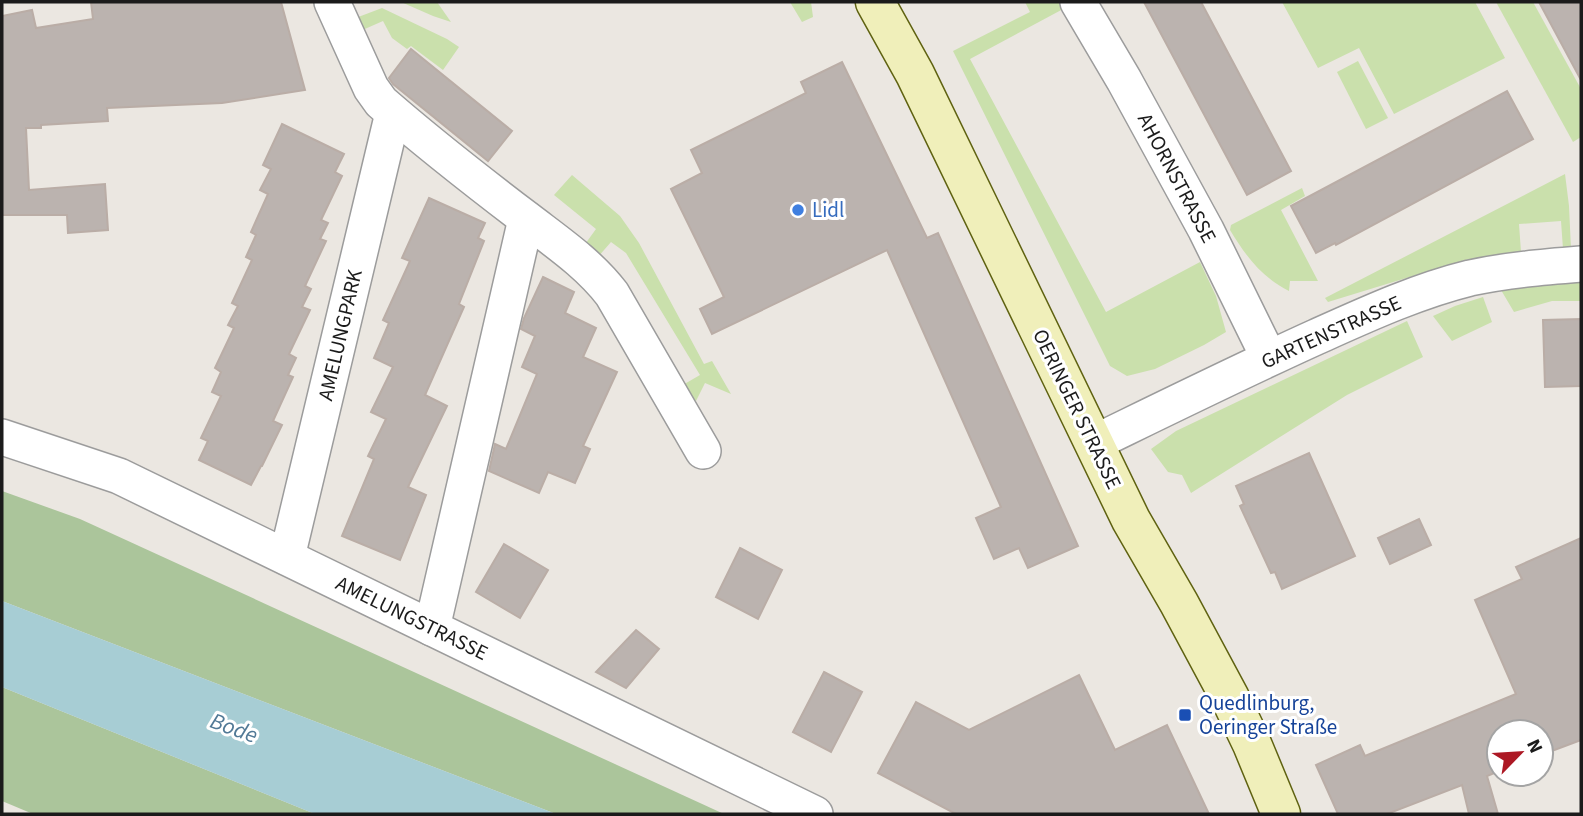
<svg xmlns="http://www.w3.org/2000/svg" width="1583" height="816" font-family="'Source Sans 3',sans-serif">
<style>
.grass{fill:#cae0ac}
.forest{fill:#abc59b}
.water{fill:#a7cdd4}
.building{fill:#bbb3af;stroke:#baada6;stroke-width:2}
.lines{fill:none;stroke-linecap:round;stroke-linejoin:round}
.street-casing{stroke:#9c9c9c;stroke-width:38}
.secondary-casing{stroke:#5f6211;stroke-width:41}
.street{stroke:#fff;stroke-width:35}
.secondary{stroke:#f0efba;stroke-width:38}
.shop-dot{fill:#3f7fe0;stroke:#fff;stroke-width:2.5}
.transit-dot{fill:#1a4fb4;stroke:#fff;stroke-width:2.5}
.labels{text-anchor:middle;dominant-baseline:central;stroke-width:6;stroke-linejoin:round;paint-order:stroke}
.street-label{font-size:21px;fill:#1b1b1b;stroke:#fff}
.shop-label{font-size:21px;fill:#366cbe;stroke:#fff;text-anchor:start}
.transit-label{font-size:21px;fill:#164399;stroke:#fff;text-anchor:start}
.water-label{font-size:23px;font-style:italic;fill:#517996;stroke:#fff}
</style>
<rect width="100%" height="100%" fill="#ebe7e1"/>
<g class="grass">
<polygon points="401,2 437,2 451,22 433,16"/>
<polygon points="790,2 811,2 813,17 802,22"/>
<polygon points="1025,2 1061,2 1065,8 970,59 1106,312 1200,262 1216,296 1226,332 1204,345 1155,369 1127,376 1110,366 953,51 1030,12"/>
<polygon points="1282,2 1475,2 1505,58 1394,114 1359,48 1318,68"/>
<polygon points="1496,2 1533,2 1581,89 1581,137 1573,142"/>
<polygon points="382,8 447,39 459,47 443,70 411,46 407,49 392,38 383,21 358,32 353,19"/>
<polygon points="1358,61 1388,118 1366,129 1337,72"/>
<polygon points="1565,174 1569,206 1571,249 1563,249 1561,221 1519,224 1521,252 1465,260 1328,302 1325,298"/>
<polygon points="572,175 620,216 639,243 704,364 712,361 731,394 705,383 696,401 681,386 700,375 626,253 611,242 597,258 583,247 596,229 554,195"/>
<path d="M 1302,188 L 1305,196 L 1281,210 L 1318,281 L 1290,281 L 1289,291 C 1261,277 1246,256 1230,230 L 1231,225 Z"/>
<polygon points="1581,279 1581,301 1552,301 1514,312 1501,290"/>
<polygon points="1483,297 1492,322 1452,341 1433,316 1455,306"/>
<polygon points="1407,321 1423,357 1347,395 1191,493 1182,475 1168,472 1151,449 1176,431"/>
</g>
<g class="forest">
<polygon points="2,491 80,519 724,814 556,814 2,601"/>
<polygon points="2,687 315,814 33,814 2,801"/>
</g>
<polygon class="water" points="2,601 556,814 315,814 2,687"/>
<g class="building">
<polygon points="91,2 281,2 305,90 222,103 107,108 108,121 41,125 41,128 26,128 29,190 105,184 108,230 68,233 67,215 2,215 2,16 32,10 36,28 93,19"/>
<polygon points="1144,2 1201,2 1291,171 1247,195"/>
<polygon points="1539,2 1581,2 1581,80"/>
<polygon points="411,49 512,131 488,161 393,84 389,78"/>
<polygon points="842,62 927,238 938,233 1078,546 1028,568 1019,548 994,559 976,518 1001,507 887,250 712,334 700,309 724,297 671,189 702,173 691,150 806,93 801,82"/>
<polygon points="1507,91 1533,139 1336,245 1335,243 1316,253 1291,206"/>
<polygon points="282,124 344,154 335,172 342,176 321,220 328,223 320,239 326,241 305,286 311,289 302,307 310,310 289,354 296,358 288,375 293,377 273,421 282,425 262,466 261,466 251,485 199,460 208,441 201,438 221,396 212,392 221,372 215,368 234,328 228,325 238,306 232,303 252,260 246,257 256,235 251,232 268,194 260,190 271,169 263,165"/>
<polygon points="429,198 485,223 478,238 484,241 459,304 464,307 425,395 447,406 408,487 426,495 400,560 342,536 374,459 368,456 386,419 371,412 393,367 374,358 389,323 383,320 410,261 402,258"/>
<polygon points="543,277 574,292 565,313 596,328 583,357 617,372 583,446 590,449 575,483 548,472 539,493 489,471 495,444 506,449 537,374 522,367 535,336 521,329 524,318"/>
<polygon points="1581,319 1581,386 1545,387 1543,320"/>
<polygon points="1309,453 1355,556 1282,589 1275,572 1271,573 1240,506 1244,504 1236,486"/>
<polygon points="1419,519 1431,545 1390,564 1378,538"/>
<polygon points="1581,538 1581,740 1541,755 1541,732 1499,732 1499,771 1487,776 1498,814 1469,814 1462,785 1387,814 1338,814 1316,765 1360,745 1365,756 1516,694 1475,600 1522,579 1516,567"/>
<polygon points="504,544 548,570 520,618 476,592"/>
<polygon points="740,548 782,570 758,619 716,597"/>
<polygon points="636,630 659,649 626,688 596,672"/>
<polygon points="824,672 862,692 831,752 793,732"/>
<polygon points="1079,675 1115,750 1167,725 1209,814 956,814 878,773 916,702 969,730"/>
</g>
<g class="lines">
<defs>
<g id="street">
<path d="M 332,2 L 371,88 L 381,102 C 428,143 478,182 528,220 C 558,243 589,264 612,294 L 703,451"/>
<polyline points="1078,2 1124,80 1206,230 1269,358"/>
<polyline points="2,437 119,476 815,814"/>
<path d="M 1094,443 C 1168,407 1241,371 1316,337 C 1365,315 1417,291 1470,278 C 1507,270 1544,267 1581,264"/>
<polyline points="287,557 393,113"/>
<polyline points="432,628 526,219"/>
</g>
<polyline id="secondary" points="875,2 915,74 1131,520 1179,603 1230,698 1252,744 1281,814"/>
</defs>
<use href="#street" class="street-casing"/>
<use href="#secondary" class="secondary-casing"/>
<use href="#street" class="street"/>
<use href="#secondary" class="secondary"/>
</g>
<circle class="shop-dot" cx="798" cy="210" r="7"/>
<rect class="transit-dot" x="1178" y="708" width="14" height="14" rx="3.5"/>
<g class="labels">
<g class="street-label">
<text transform="translate(1177 178) rotate(62)">AHORNSTRASSE</text>
<text transform="translate(1331 332) rotate(-24)">GARTENSTRASSE</text>
<text transform="translate(340 335) rotate(-77)">AMELUNGPARK</text>
<text transform="translate(1077 409) rotate(64)">OERINGER STRASSE</text>
<text transform="translate(412 618) rotate(26)">AMELUNGSTRASSE</text>
</g>
<g class="shop-label">
<text x="812" y="210">Lidl</text>
</g>
<g class="transit-label">
<text x="1199" y="703">Quedlinburg,<tspan x="1199" dy="24">Oeringer Straße</tspan></text>
</g>
<g class="water-label">
<text transform="translate(234 728) rotate(20)">Bode</text>
</g>
</g>
<rect width="1583" height="816" fill="none" stroke="#1b1b1b" stroke-width="7"/>
<g transform="translate(1520 753) rotate(65)"><circle r="33" fill="#ffffff" stroke="#a4a4a4" stroke-width="2"/>
<path d="M0-5L12 26L0 18L-12 26Z" fill="#ad1824"/>
<text y="-10" font-size="19" font-weight="bold" text-anchor="middle" fill="#1b1b1b">N</text>
</g>
</svg>
